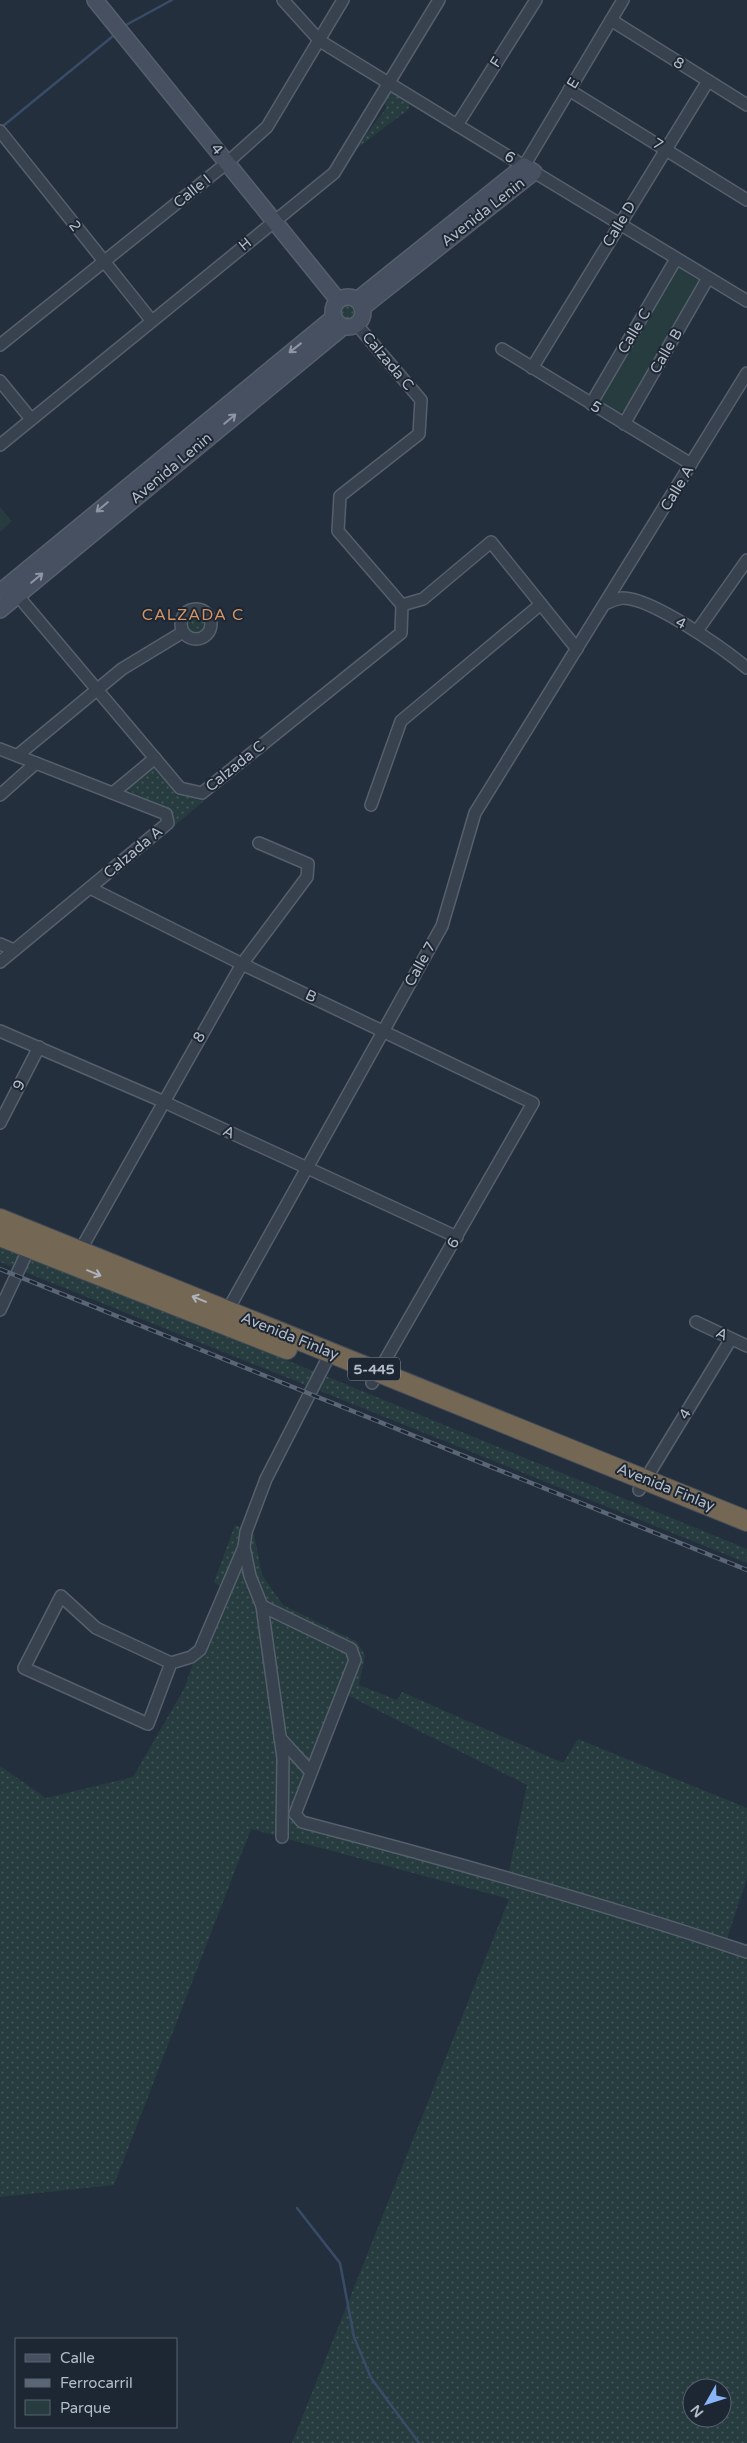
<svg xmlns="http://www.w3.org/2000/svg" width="747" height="2443" font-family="'Varela Round',sans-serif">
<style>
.grass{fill:url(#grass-dots);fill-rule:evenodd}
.park{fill:#263c3f}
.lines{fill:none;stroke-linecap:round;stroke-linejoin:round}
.stream{stroke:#394c67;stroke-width:2.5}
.street-casing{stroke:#565f6c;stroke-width:14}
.secondary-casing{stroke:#565f6c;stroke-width:18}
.highway-casing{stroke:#434c59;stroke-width:22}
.street{stroke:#38414e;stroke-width:11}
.secondary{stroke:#465061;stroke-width:15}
.highway{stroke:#746855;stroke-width:20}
.rail-casing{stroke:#5a6575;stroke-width:4.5}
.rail{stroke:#1d2633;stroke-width:2.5;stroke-dasharray:8;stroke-linecap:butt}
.oneway{stroke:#8e96a5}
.oneway2{stroke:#aeb4bd}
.labels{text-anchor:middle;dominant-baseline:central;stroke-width:4;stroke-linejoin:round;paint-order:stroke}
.shield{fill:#1d2633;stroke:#878f9c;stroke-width:1}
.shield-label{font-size:14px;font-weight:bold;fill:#b4bcc9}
.street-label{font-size:15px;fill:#b4bcc9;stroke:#1d2633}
.neighbourhood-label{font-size:16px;letter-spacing:1px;fill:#d59563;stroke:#1d2633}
</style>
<defs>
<pattern id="grass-dots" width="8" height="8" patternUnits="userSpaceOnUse" patternTransform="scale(1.25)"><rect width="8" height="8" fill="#263c3f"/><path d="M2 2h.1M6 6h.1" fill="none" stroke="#435659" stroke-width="1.8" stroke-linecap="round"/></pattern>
</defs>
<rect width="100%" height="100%" fill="#242f3e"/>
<g class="grass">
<polygon points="390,90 410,101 409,109 352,152 355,142 360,143 387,107 381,101"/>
<circle cx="347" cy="313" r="11"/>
<circle cx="197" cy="626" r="10"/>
<polygon points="153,766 177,793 205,800 173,827 170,810 129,791 127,788"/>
<polygon points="0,1247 257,1348 747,1549 747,1563 0,1262"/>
<path d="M 235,1525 L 254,1534 L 262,1575 L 283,1605 L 357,1642 L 365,1655 L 359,1685 L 397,1700 L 402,1692 L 563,1763 L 578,1739 L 747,1808 L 747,1878 L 723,1951 L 747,1959 L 747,2443 L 292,2443 L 509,1899 L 251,1829 L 114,2185 L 0,2197 L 0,1766 L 46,1798 L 133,1777 L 184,1689 L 220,1587 L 214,1582 ZM 347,1695 L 527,1785 L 508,1876 L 301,1814 ZM 692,2388 L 722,2388 L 722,2418 L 692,2418 Z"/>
</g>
<g class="park">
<polygon points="678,267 701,282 627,409 618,413 602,404 599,399"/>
<polygon points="0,507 12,521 0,532"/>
</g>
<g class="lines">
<g class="stream">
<polyline points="126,25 172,0"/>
<polyline points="3,126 113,36"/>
<polyline points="297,2208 340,2263 354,2337 371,2378 419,2443"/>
</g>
<defs>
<g id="street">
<polyline points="283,0 320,41 524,166 623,0"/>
<polyline points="611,20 747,105"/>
<polyline points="569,90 747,200"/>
<polyline points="457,125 536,0"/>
<polyline points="0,131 151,320"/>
<polyline points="534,172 747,301"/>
<polyline points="0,345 228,162 267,127 343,0"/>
<polyline points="502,349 691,464"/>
<polyline points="532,368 708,81"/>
<polyline points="0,381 31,419"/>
<polyline points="591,404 676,259"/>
<polyline points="624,424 708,278"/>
<polyline points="0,445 334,173 439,0"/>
<polyline points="13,590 180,788 202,793 401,633 402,605 338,531 340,496 419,434 421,400 357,325"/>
<path d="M 607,603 C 611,601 617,599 622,598 C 651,597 724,649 747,668"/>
<polyline points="402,605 423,599 491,542 577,649"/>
<circle cx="196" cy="624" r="15"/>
<polyline points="697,631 747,560"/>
<polyline points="0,749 166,814 168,823 0,962"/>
<polyline points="18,755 122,669 183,632"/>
<polyline points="113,793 155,758"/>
<polyline points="0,795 36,763"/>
<polyline points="371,805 401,721 541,604"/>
<polyline points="90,888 242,964 533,1103 372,1383"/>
<polyline points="0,944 14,950"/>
<polyline points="0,1031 162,1101 457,1237"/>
<polyline points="0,1123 39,1047"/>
<polyline points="77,1256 242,964 307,877 308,864 259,843"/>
<polyline points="0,1310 31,1244"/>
<polyline points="225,1315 442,926 475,813 747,373"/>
<polyline points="696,1322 747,1346"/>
<polyline points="639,1490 731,1339"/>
<path d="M 262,1606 L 351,1649 L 355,1660 L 295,1814 L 302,1822 C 452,1861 600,1903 747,1952"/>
<polyline points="171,1663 148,1724 24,1668 61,1596 96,1628 171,1663 191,1657 200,1650 244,1547"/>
<polyline points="280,1738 311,1772"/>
<polyline points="282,1837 283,1758 262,1606 250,1576 244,1547 246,1532 266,1479 331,1352"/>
</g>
<g id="secondary">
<polyline points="95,0 338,300"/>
<circle cx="348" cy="312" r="15"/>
<polyline points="357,300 524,166 534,172 362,308"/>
<polyline points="0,592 333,318"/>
<polyline points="0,610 343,327"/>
</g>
<g id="highway">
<polyline points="0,1219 747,1521"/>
<polyline points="0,1236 287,1349"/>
</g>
</defs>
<use href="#street" class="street-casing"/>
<use href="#secondary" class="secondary-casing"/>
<use href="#highway" class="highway-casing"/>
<use href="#street" class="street"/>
<use href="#secondary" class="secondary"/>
<use href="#highway" class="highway"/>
<defs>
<polyline id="rail" points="0,1269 747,1570"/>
</defs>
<use href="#rail" class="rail-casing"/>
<use href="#rail" class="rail"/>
</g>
<defs><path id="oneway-shaft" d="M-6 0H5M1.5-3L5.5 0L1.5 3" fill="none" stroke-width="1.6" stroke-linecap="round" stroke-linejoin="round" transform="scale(1.25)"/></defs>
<g class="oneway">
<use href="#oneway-shaft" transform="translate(295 348) rotate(142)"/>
<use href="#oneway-shaft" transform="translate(230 419) rotate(-40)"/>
<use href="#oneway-shaft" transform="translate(102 507) rotate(140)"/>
<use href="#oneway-shaft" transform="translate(37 578) rotate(-40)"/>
</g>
<g class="oneway2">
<use href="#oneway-shaft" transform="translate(94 1273) rotate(22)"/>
<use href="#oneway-shaft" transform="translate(199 1299) rotate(-158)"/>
</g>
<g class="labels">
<rect class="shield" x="348" y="1357.5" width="52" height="23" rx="4"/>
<g class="shield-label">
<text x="374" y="1369">5-445</text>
</g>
<g class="street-label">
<text transform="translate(496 62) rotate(-58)">F</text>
<text transform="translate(679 63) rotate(32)">8</text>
<text transform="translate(573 83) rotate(-59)">E</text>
<text transform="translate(658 144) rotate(32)">7</text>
<text transform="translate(217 149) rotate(51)">4</text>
<text transform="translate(510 157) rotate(32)">6</text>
<text transform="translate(192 191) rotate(-39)">Calle I</text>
<text transform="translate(483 212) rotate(-38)">Avenida Lenin</text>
<text transform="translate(619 224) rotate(-59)">Calle D</text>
<text transform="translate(75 226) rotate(52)">2</text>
<text transform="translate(245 244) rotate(-39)">H</text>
<text transform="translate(634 331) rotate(-59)">Calle C</text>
<text transform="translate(666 351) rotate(-60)">Calle B</text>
<text transform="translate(388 361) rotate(50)">Calzada C</text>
<text transform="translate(596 407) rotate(31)">5</text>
<text transform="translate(171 468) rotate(-40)">Avenida Lenin</text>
<text transform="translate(677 488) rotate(-59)">Calle A</text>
<text transform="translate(681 623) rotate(27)">4</text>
<text transform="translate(235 766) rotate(-39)">Calzada C</text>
<text transform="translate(133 852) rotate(-40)">Calzada A</text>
<text transform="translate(420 964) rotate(-61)">Calle 7</text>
<text transform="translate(311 996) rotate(25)">B</text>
<text transform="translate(199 1037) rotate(-60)">8</text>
<text transform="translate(19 1085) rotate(-63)">9</text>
<text transform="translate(229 1132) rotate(25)">A</text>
<text transform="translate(453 1243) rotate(-60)">6</text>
<text transform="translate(722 1334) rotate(26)">A</text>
<text transform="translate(290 1336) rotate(22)">Avenida Finlay</text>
<text transform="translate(685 1414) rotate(-59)">4</text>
<text transform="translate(666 1487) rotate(22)">Avenida Finlay</text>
</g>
<g class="neighbourhood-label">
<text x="193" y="615">CALZADA C</text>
</g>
</g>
<rect x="15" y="2338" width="162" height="90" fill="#1d2633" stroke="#59626f"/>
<rect x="25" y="2354" width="25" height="8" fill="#465061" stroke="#59626f"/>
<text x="60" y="2363" font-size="15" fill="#b4bcc9">Calle</text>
<rect x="25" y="2379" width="25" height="8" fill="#5a6575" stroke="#59626f"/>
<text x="60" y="2388" font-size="15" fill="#b4bcc9">Ferrocarril</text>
<rect x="25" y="2400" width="25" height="15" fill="#263c3f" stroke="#59626f"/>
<text x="60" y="2413" font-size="15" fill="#b4bcc9">Parque</text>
<g transform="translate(707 2403) rotate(231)"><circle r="24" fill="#1d2633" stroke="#59626f"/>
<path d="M0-4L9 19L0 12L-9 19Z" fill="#8ab4f8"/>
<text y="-8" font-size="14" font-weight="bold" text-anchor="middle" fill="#b4bcc9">N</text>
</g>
</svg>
